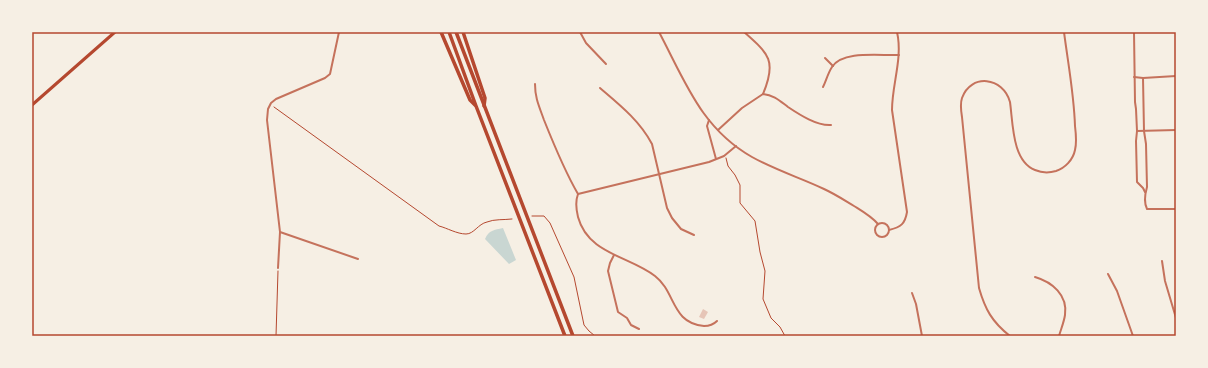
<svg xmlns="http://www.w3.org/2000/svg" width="1208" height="368" font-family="'Source Serif 4',serif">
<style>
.water{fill:#c9d6d2}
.building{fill:#e6c5b7}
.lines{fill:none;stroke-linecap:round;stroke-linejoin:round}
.path{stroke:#b5482f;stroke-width:1}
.minor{stroke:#c5725c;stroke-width:2}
.secondary{stroke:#b5482f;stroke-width:3}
.trunk{stroke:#b5482f;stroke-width:3.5}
.neatline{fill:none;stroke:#b5482f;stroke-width:1.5}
</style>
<rect width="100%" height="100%" fill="#f6efe4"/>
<path class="water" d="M 503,228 L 516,260 L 509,264 L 485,239 C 489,230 494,230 503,228 Z"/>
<polygon class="building" points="703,309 708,312 704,319 699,317"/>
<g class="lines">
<g class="path">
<path d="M 274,107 L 439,226 C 447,228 457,234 466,234 C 474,234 478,224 487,222 C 494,219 504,220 512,219"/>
<polyline points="726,158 728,166 735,175 740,185 740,203 755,221 760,252 765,271 763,299 771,318 780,327 785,336"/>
<polyline points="532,216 544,216 550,223 574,277 584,325 589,331 595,336"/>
<polyline points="276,336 278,271"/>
</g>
<g class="minor">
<polyline points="580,32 586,43 606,64"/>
<path d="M 659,32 C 685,81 701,128 752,157 C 775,170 801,178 824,189 C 835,194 844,200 854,206 C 862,211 871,216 878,224"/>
<path d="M 744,32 C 769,54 777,61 763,94"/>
<polyline points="1134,32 1135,102 1136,109 1137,131 1136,141 1137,182 1143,188 1145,192"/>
<polyline points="825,58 833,66"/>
<path d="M 1134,77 L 1143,78 L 1144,131 L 1146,144 L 1147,187 C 1145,194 1144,203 1147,209 L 1176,209"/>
<polyline points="1143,78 1176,76"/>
<path d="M 535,84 C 535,98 539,106 544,120 C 554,145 564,170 578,194"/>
<path d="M 823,87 C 826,81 828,73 832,67 C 843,50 881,56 899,55"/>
<path d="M 600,88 C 620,105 640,121 652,144 L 667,208 L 672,218 L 681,229 L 694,235"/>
<polyline points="709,120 707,126 716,159"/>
<path d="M 718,130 L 742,108 L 763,94 C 774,95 780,101 788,107 C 800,115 817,126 831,125"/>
<polyline points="1137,131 1176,130"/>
<path d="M 578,194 C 575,202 576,209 578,217 C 588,254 629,256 655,276 C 676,292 671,323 704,326 C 709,326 713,325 717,321"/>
<polyline points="578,194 709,162 724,156 736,146"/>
<circle cx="882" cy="230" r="7"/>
<path d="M 889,230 C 901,227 905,224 907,212 L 892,110 C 892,84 903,58 897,32"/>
<polyline points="280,232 358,259"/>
<polyline points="614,255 610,263 608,271 618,312 627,318 631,325 639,329"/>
<polyline points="1162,261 1165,281 1176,318"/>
<polyline points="278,268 280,232 267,120 268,109 271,103 276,99 325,78 330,74 339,32"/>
<polyline points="1108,274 1117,291 1133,336"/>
<path d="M 1035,277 C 1052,282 1068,295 1065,315 C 1064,322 1061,329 1059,336"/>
<polyline points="912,293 916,304 922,336"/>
<path d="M 1010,336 C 992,322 985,309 979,288 L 962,117 C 961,111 960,104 962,98 C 971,73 1003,77 1010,102 C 1013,123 1012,161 1035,170 C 1042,173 1049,173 1056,171 C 1065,168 1073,160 1075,150 C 1077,142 1076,134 1075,126 C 1074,94 1068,63 1064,32"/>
</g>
<polyline class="secondary" points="32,105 115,32"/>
<g class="trunk">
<polyline points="441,32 470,100 475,105"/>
<polyline points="449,32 476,106 565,336"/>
<polyline points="456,32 573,336"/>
<polyline points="463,32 485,98 484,106"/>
</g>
</g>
<rect width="1208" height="368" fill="none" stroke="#f6efe4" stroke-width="66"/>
<rect x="33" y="33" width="1142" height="302" class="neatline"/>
</svg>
